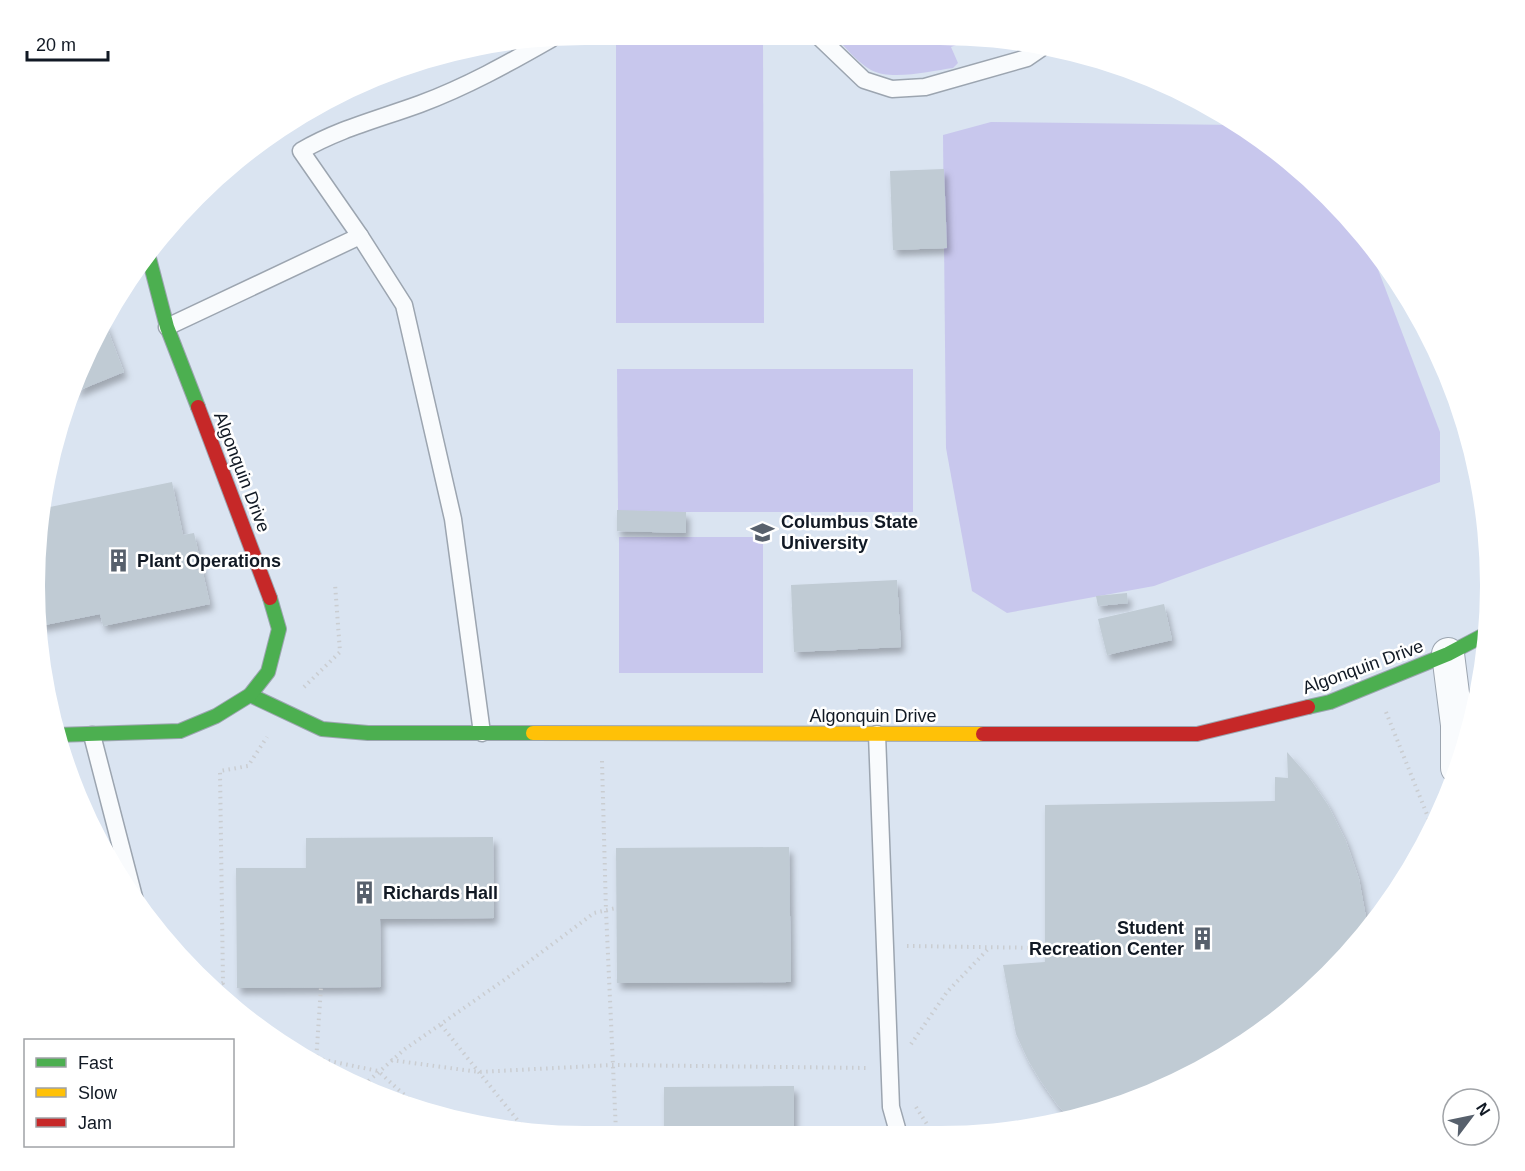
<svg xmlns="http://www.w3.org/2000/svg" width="1525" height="1171" font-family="Arial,sans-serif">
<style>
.green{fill:#c8c7ed}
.building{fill:#c0cbd4;filter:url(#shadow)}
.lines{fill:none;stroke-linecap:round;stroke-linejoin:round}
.lane-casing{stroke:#9ca5b0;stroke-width:19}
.street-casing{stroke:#9ca5b0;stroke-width:34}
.fast-casing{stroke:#9ca5b0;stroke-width:16}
.slow-casing{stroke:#9ca5b0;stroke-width:16}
.jam-casing{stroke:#9ca5b0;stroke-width:16}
.path{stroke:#cacdd1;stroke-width:4;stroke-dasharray:1.5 4.5;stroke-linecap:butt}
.lane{stroke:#f9fbfd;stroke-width:16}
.street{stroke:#f9fbfd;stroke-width:32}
.fast{stroke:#4caf50;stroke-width:14}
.slow{stroke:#ffc107;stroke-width:14}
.jam{stroke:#c62828;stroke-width:14}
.labels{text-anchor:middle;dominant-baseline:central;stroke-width:5;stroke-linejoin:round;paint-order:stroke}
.street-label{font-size:18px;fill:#111924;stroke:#fff}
.poi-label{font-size:18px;font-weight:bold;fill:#111924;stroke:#fff;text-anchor:start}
</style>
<defs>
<filter id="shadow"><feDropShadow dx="3.5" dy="6" stdDeviation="3" flood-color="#0004"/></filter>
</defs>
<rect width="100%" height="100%" fill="#dae4f1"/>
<g class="green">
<path d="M 834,35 L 975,36 L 980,36 L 951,47 L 958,63 L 953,68 C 931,71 891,81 871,70 C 857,62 845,47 834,35 Z"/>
<polygon points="616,40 763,41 764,323 616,323"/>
<polygon points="477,49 441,64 403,70 443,53"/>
<polygon points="991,122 1237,125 1275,148 1371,251 1440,432 1440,482 1154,586 1007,613 972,591 946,448 943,135"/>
<polygon points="617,369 913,369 913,512 618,512"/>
<rect x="619" y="537" width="144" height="136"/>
</g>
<g class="building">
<polygon points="944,169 947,248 893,250 890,171"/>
<polygon points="104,320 124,372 75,392 100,331"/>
<polygon points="172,482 183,535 194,533 210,604 103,626 100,614 40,626 35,586 45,508"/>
<polygon points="617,510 686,512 686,533 617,531"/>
<polygon points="897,580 901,647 794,652 791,585"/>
<polygon points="1127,593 1128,603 1098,606 1096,596"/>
<polygon points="1164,604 1172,640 1107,655 1098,619"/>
<polygon points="1287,752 1308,776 1328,805 1346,841 1359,879 1368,928 1329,975 1245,1044 1117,1107 1071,1118 1059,1107 1040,1080 1028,1060 1016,1034 1003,965 1045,962 1045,805 1275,801 1275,777 1288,778"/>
<polygon points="493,837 494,918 380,919 381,987 237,988 236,868 306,868 306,838"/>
<polygon points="789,847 791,982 617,983 616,848"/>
<polygon points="794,1086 794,1132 664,1132 664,1087"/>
</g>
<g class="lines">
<defs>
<g id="lane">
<polyline points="817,35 864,80 892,89 925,87 1027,58 1043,47"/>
<polyline points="167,327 360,236"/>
<path d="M 482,733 L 453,519 L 404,305 L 360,236 L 301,151 C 338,129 379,119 420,104 C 466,87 509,63 551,39"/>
<polyline points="877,734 891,1107 898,1132"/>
<polyline points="92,735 135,901"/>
</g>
<polyline id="street" points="1448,654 1457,725 1457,768"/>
<g id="fast">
<polyline points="149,258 167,327 198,407"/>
<polyline points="250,695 322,729 368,733 533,733"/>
<polyline points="1308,707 1330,702 1448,654 1486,634"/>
<polyline points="56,735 180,731 216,716 250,695 268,672 279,629 270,598"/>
</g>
<polyline id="slow" points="533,733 983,734"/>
<g id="jam">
<polyline points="198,407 270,598"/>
<polyline points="983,734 1197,734 1308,707"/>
</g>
</defs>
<use href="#lane" class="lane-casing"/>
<use href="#street" class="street-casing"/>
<use href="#fast" class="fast-casing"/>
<use href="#slow" class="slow-casing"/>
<use href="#jam" class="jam-casing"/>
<g class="path">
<polyline points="1422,325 1473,455"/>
<polyline points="1475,461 1478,514 1488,559"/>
<polyline points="304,687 340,652 335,584"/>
<polyline points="1386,712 1432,827"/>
<polyline points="602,761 606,911 616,1132"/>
<polyline points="907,946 1045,948"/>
<polyline points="210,986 223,983 220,771 248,766 267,737"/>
<polyline points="441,1025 527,1132"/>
<polyline points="911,1044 947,992 990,947"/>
<polyline points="305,1056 378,1071 421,1110"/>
<polyline points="391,1060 479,1072 612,1065 870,1068"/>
<polyline points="316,1062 321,987"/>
<polyline points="364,1085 405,1049 507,978 594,913 616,908"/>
<polyline points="916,1107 932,1132"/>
</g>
<use href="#lane" class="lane"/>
<use href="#street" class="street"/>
<use href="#fast" class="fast"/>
<use href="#slow" class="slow"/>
<use href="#jam" class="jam"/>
</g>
<defs>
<symbol id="university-bare" viewBox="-9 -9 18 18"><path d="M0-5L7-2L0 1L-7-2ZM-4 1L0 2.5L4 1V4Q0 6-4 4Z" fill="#57606c" stroke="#fff" stroke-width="2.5" paint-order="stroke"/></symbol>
<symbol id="building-bare" viewBox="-9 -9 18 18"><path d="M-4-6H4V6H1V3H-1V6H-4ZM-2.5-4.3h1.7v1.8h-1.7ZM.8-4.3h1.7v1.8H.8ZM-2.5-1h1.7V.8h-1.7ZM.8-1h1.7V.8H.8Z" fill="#57606c" stroke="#fff" stroke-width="2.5" paint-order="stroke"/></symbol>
</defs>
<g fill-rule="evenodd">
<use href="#university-bare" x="746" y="516" width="33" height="33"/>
<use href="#building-bare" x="102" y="544" width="33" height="33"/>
<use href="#building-bare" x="348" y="876" width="33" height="33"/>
<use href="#building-bare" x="1186" y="922" width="33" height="33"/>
</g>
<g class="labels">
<g class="street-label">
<text transform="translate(242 472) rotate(69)">Algonquin Drive</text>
<text transform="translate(1363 667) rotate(-20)">Algonquin Drive</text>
<text x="873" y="716">Algonquin Drive</text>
</g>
<g class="poi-label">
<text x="781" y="522">Columbus State<tspan x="781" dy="21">University</tspan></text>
<text x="137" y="561">Plant Operations</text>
<text x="383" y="893">Richards Hall</text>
<text x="1184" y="928" text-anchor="end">Student<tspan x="1184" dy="21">Recreation Center</tspan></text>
</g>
</g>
<path d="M0 0H1525V1171H0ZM585 45H940A540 540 0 0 1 1480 585V586A540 540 0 0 1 940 1126H585A540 540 0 0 1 45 586V585A540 540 0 0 1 585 45Z" fill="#fff" fill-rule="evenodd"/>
<rect x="24" y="1039" width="210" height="108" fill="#ffffff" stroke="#a0a3a7" stroke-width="1.5"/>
<rect x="36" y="1058" width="30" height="9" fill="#4caf50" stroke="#a0a3a7" stroke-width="1.5"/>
<text x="78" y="1069" font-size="18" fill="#111924">Fast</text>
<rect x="36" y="1088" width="30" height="9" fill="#ffc107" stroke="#a0a3a7" stroke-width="1.5"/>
<text x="78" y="1099" font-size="18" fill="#111924">Slow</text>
<rect x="36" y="1118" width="30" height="9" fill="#c62828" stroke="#a0a3a7" stroke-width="1.5"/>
<text x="78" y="1129" font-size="18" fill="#111924">Jam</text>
<g transform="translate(1471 1117) rotate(58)"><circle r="28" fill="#ffffff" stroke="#a0a3a7" stroke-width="1.5"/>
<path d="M0-4.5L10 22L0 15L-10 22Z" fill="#57606c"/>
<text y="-9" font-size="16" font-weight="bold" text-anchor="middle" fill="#111924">N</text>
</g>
<path d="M27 51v9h81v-9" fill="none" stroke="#111924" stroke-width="3"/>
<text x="36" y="51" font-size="18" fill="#111924" stroke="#ffffff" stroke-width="4.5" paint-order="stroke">20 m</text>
</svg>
